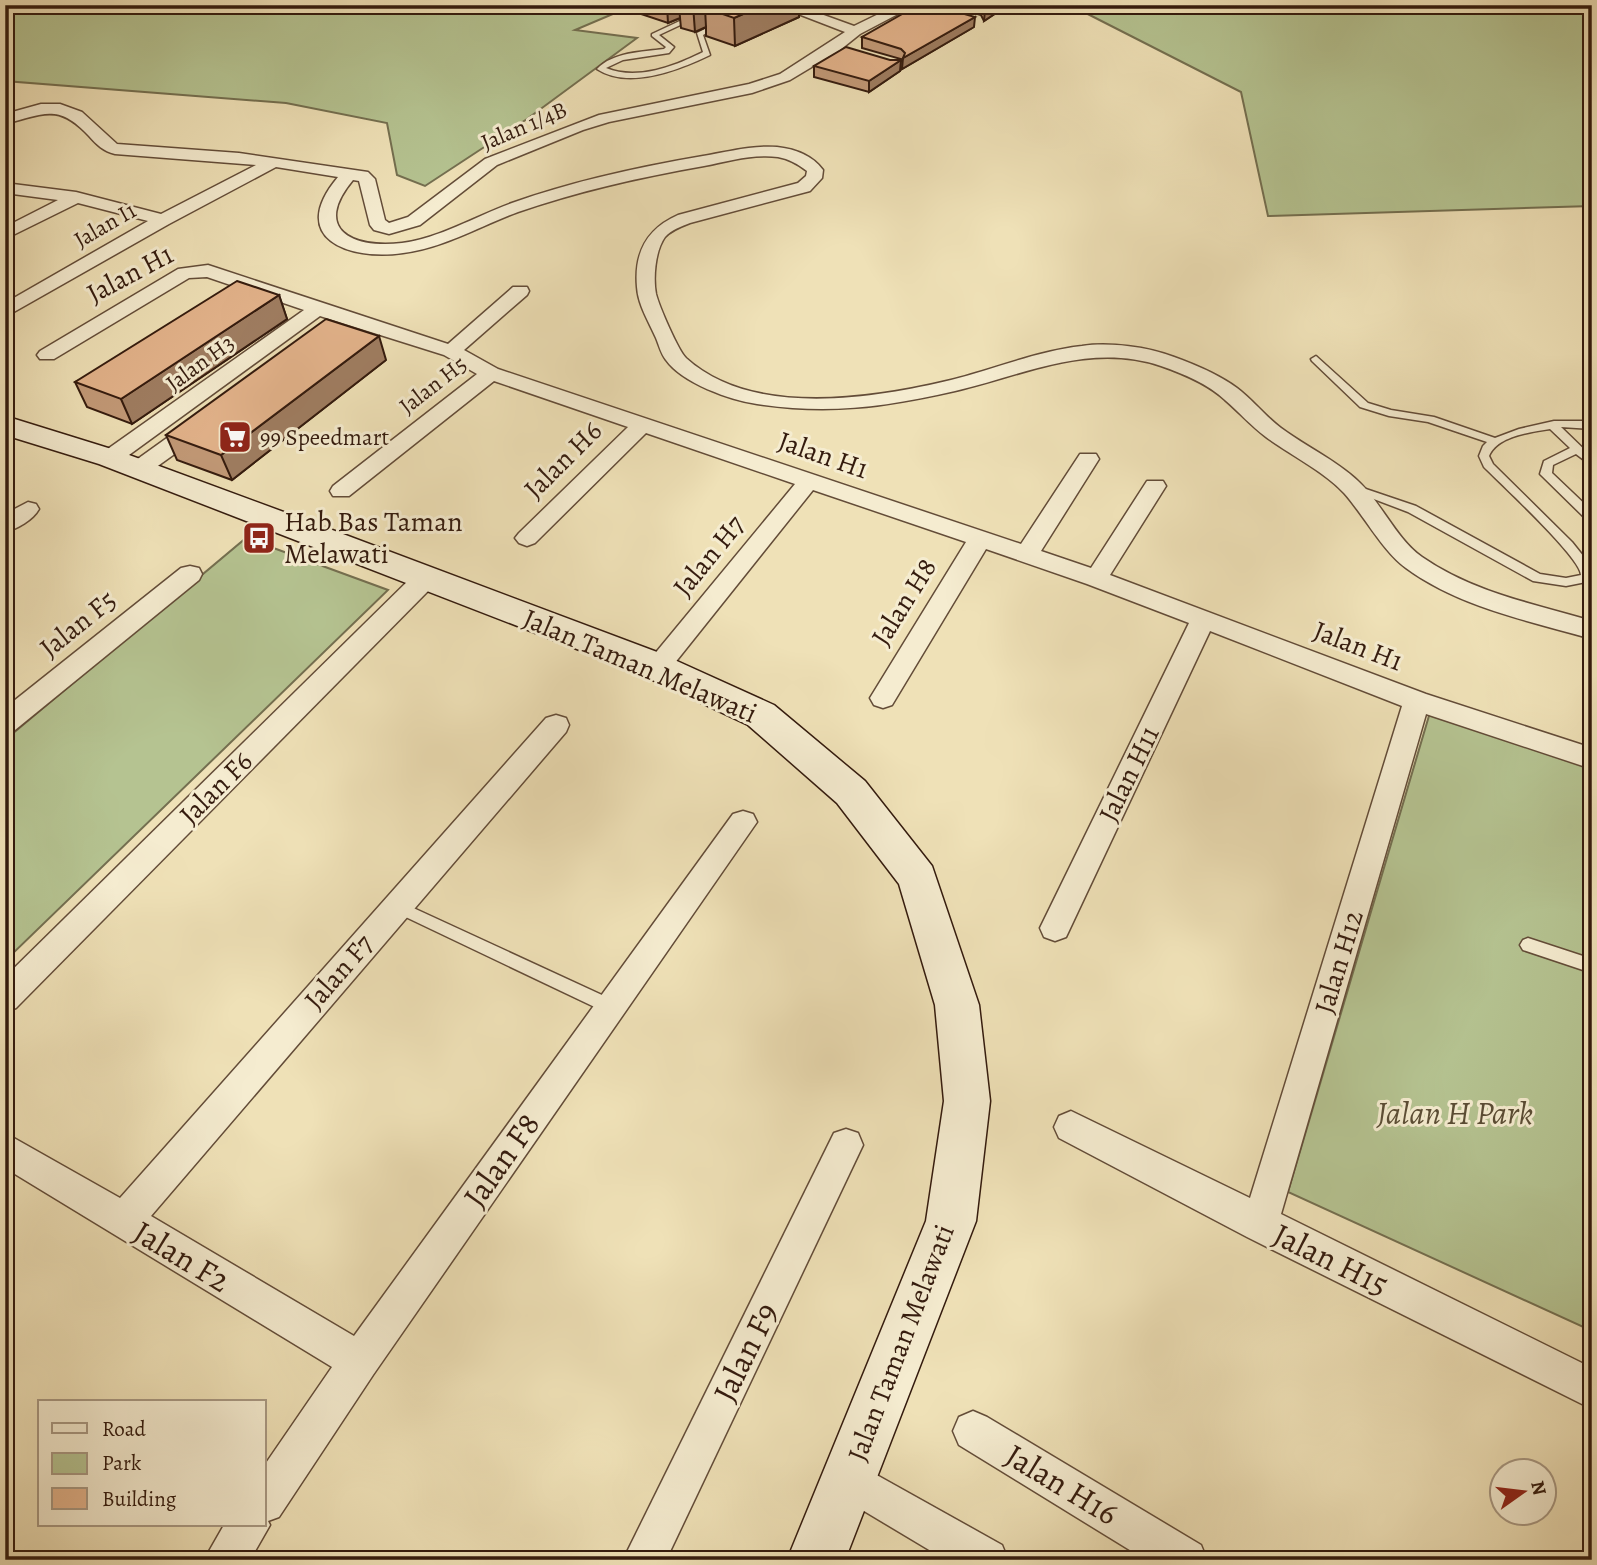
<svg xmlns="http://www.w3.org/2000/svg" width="1597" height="1565" font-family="Alegreya,serif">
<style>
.green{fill:#b5c391;stroke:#746f50;stroke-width:2}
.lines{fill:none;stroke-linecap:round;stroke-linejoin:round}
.lane-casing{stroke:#634c38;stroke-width:3}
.street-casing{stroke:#634c38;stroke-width:3}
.secondary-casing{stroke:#341b0e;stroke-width:3}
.lane{fill:#f5ecd0;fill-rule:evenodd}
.street{fill:#f5ecd0;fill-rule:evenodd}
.secondary{fill:#f5ecd0;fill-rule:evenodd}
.wall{fill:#c39a78;stroke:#341b0e;stroke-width:2}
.shaded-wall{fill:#9f7d61;stroke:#341b0e;stroke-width:2}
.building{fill:#e3b38b;stroke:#341b0e;stroke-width:2}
.labels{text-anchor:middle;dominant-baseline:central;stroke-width:6;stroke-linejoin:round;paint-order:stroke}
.far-street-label{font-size:23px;fill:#341b0e;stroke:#f5ecd0}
.far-poi-label{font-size:23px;fill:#341b0e;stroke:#f5ecd0;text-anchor:start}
.street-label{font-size:28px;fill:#341b0e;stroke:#f5ecd0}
.poi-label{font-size:28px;fill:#341b0e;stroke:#f5ecd0;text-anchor:start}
.near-park-label{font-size:33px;font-style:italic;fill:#5b4d35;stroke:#f5ecd0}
.near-street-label{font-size:33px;fill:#341b0e;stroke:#f5ecd0}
</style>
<rect width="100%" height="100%" fill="#efe1b7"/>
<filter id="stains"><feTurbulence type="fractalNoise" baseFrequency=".00286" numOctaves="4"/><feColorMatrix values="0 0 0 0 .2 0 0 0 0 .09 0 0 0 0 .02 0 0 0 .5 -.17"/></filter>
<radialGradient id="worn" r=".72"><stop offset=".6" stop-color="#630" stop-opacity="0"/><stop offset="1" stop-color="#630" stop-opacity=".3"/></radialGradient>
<g class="green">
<polygon points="5,5 634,5 575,30 637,38 527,119 425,186 397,175 387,123 286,103 5,81"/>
<polygon points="1070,5 1592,5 1592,206 1268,216 1241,92"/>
<polygon points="246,538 388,590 5,961 5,740"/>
<polygon points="1431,709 1578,762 1592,771 1592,1331 1288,1192"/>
</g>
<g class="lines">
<defs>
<g id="lane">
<path d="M 714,5 L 723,5 L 659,35 L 674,47 L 669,53 L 623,60 L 606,68 C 637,81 675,66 703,52 L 697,33 L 719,22 L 723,22 L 723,24 L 703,35 L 710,55 C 679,70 629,90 597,69 C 613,52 642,52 664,49 L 666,47 L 652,36 L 652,34 Z"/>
<path d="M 1316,356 L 1368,403 L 1391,410 L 1434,417 L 1495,438 L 1519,429 L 1554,421 L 1582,421 L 1592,423 L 1592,429 L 1561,427 L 1592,457 L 1592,466 L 1576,454 L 1553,465 L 1552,473 L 1592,511 L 1592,522 L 1588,521 L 1540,474 L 1544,461 L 1570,448 L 1550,429 C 1531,432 1497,436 1489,456 L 1493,464 L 1572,542 L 1592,567 L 1591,581 L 1566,586 L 1533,581 L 1408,512 L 1350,490 L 1348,488 L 1354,485 L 1416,506 L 1540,574 L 1566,578 L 1581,575 C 1581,558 1501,484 1484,467 L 1479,456 L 1483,446 L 1487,442 L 1428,422 L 1389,416 L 1360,407 L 1312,361 L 1311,359 Z"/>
<polygon points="396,900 615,1001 617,1006 615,1011 609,1013 603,1011 391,910 388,906 391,902"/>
<polygon points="1528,938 1592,959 1592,973 1523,950 1520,945 1523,940"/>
</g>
<g id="street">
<path d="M 775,5 L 796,5 L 854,26 L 897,5 L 915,5 L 860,34 L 840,50 L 790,80 L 752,93 L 609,122 L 583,130 L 497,165 L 420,225 L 389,234 L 374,230 L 370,225 L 359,181 L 353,180 C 312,229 352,249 402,243 C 440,238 476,216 512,203 C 574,181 638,167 703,156 C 727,152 752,145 777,147 C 795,149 812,155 823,170 L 822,178 L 810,191 L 690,223 C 682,226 671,230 665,237 C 655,251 653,278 656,294 C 659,306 678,350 686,358 C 752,418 872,399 951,380 C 995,369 1037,351 1082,346 C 1110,342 1148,347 1174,357 C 1196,365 1218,374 1237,388 C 1253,400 1265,416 1281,428 C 1305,446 1336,460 1358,481 C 1381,502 1397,540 1422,557 C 1472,592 1534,604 1592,621 L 1592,639 C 1529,621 1459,607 1406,568 C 1384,553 1363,514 1344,493 C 1325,472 1289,454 1266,437 C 1251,426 1239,412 1225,400 C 1208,384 1184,374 1161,366 C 1089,342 1024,375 955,391 C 884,407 829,415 757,404 C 730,400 682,383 666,360 C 661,354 659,345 656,338 C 649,322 638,305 637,287 C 634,253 646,229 678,215 L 798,183 L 806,176 L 807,171 C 798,164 789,159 778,157 C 753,154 729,161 704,166 C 641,177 579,191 518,212 C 480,226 444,248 403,253 C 348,261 287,238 338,177 L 276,167 L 169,224 L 5,317 L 5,303 L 148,221 L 78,203 L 5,239 L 5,227 L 58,200 L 5,193 L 5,183 L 76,192 L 161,214 L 256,165 L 115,154 C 103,151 97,145 89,136 C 58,103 44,114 5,124 L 5,114 L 41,104 L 60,104 L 82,112 L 117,144 L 239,153 L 368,172 L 375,179 L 385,220 L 389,223 L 408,217 L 485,159 L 599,115 L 749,84 L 780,74 L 845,32 Z"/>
<polygon points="208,265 448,344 513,287 527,287 529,291 527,295 464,350 498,369 1021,544 1080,454 1096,454 1099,459 1041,551 1091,568 1147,481 1163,481 1166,486 1110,575 1426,694 1592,748 1592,769 1426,714 1281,1214 1592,1368 1592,1409 1247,1237 1059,1138 1054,1127 1059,1116 1071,1111 1250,1198 1402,706 1210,631 1066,937 1055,941 1044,937 1040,928 1189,623 1087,584 986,549 892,705 883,708 874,705 870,698 966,542 813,490 666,674 657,677 648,674 644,668 648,662 795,484 646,433 535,543 527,546 519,543 515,538 519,533 628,427 494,381 349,496 333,496 330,491 333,486 477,374 444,355 320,316 118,463 102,463 99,458 102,453 304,310 207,277 189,278 54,359 40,359 37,355 40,351 178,269"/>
<polygon points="200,419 208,420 211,425 208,430 148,473 132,473 129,468 132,463 192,420"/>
<path d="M 28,502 L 36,504 L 39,509 C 33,520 17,529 5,532 L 5,514 Z"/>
<polygon points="190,566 199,568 202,574 199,580 15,730 5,733 5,708 181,568"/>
<polygon points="426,570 435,572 438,578 435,584 16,1008 5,1012 5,977 417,572"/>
<polygon points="556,715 566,718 569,725 566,732 151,1216 354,1336 733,814 743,811 753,814 757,822 373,1375 279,1517 268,1521 270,1525 250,1560 204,1560 224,1525 264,1525 264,1466 332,1367 5,1168 5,1133 120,1198 546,718"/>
<polygon points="846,1129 858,1133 863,1145 666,1560 623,1560 834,1133"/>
<polygon points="973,1411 987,1417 1201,1545 1207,1560 1146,1560 959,1445 953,1431 959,1417"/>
<polygon points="848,1459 1002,1545 1008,1560 946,1560 834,1493 828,1479 834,1465"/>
</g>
<polygon id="secondary" points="5,416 121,452 319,525 657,652 774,705 865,781 932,866 979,1005 990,1101 976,1221 845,1560 787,1560 926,1221 944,1101 935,1005 899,884 837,803 748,725 631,670 99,464 5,435"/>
</defs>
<use href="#lane" class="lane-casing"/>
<use href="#street" class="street-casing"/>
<use href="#secondary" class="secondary-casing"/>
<use href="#lane" class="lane"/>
<use href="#street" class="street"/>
<use href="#secondary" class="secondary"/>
</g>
<g class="wall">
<polygon points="634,5 799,5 799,17 735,46 706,36 706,27 695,32 681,28 680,18 668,23 635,12"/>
<polygon points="804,5 826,5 816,10"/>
<polygon points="949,5 1008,5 984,21 981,15 949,6"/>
<polygon points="974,27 902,69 903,62 901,59 862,48 862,37"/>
<polygon points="890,60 901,60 900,71 869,92 814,77 814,66"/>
<polygon points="279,295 287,319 132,424 87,407 75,382"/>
<polygon points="386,360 232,480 177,460 166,435"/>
</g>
<g class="shaded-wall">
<polygon points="667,5 679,5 680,18 668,23"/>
<polygon points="693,5 751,5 705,8 706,27 695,32"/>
<polygon points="764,5 799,5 799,17 735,46 734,18"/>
<polygon points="816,5 826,5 816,10"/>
<polygon points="993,5 1008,5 984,21 985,10"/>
<polygon points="975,17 974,27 902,69 903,58"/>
<polygon points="901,60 900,71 869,92 869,81"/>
<polygon points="279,295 287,319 132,424 121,399"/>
<polygon points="379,336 386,360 232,480 221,455"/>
</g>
<g class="building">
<polygon points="712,5 764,5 734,18 705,8"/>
<polygon points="918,5 929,8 933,5 975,17 903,58 905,53 901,49 862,37"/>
<polygon points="982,5 993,5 985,10"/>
<polygon points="846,47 890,60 901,60 869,81 814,66"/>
<polygon points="237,281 279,295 121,399 75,382"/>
<polygon points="326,319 379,336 221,455 166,435"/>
</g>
<defs>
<symbol id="supermarket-square" viewBox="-11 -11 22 22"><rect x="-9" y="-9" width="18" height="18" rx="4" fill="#8f2418" stroke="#f5ecd0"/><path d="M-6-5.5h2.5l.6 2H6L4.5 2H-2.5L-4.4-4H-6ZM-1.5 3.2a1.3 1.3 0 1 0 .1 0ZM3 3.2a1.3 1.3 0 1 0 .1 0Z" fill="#fff"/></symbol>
<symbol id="bus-square" viewBox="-11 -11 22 22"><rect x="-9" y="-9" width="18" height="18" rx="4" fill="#8f2418" stroke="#f5ecd0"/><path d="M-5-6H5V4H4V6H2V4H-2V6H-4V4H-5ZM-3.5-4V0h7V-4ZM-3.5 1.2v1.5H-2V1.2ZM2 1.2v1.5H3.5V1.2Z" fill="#fff"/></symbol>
</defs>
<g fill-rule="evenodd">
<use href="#supermarket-square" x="216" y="418" width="38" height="38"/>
<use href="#bus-square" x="240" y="519" width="38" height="38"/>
</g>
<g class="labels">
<g class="far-street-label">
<text transform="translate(524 126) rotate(-23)">Jalan 1/4B</text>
<text transform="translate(105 225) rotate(-30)">Jalan I1</text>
<text transform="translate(200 363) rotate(-36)">Jalan H3</text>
<text transform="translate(433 385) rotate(-38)">Jalan H5</text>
</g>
<g class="far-poi-label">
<text x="260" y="437">99 Speedmart</text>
</g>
<g class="street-label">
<text transform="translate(130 274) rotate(-28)">Jalan H1</text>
<text transform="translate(823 455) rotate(19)">Jalan H1</text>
<text transform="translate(563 460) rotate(-45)">Jalan H6</text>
<text transform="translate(709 556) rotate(-51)">Jalan H7</text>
<text transform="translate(904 602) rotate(-58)">Jalan H8</text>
<text transform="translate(78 624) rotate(-39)">Jalan F5</text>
<text transform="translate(1358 646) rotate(21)">Jalan H1</text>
<text transform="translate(640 666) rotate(23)">Jalan Taman Melawati</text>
<text transform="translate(1129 774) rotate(-64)">Jalan H11</text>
<text transform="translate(216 788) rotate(-45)">Jalan F6</text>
<text transform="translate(1339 962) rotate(-73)">Jalan H12</text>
<text transform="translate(339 972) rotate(-49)">Jalan F7</text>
<text transform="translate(901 1343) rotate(-69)">Jalan Taman Melawati</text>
</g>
<g class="poi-label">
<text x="284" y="522">Hab Bas Taman<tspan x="284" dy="32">Melawati</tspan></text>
</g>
<g class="near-park-label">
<text x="1455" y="1112">Jalan H Park</text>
</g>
<g class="near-street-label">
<text transform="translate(501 1160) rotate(-55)">Jalan F8</text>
<text transform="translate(182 1256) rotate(31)">Jalan F2</text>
<text transform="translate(1331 1259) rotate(26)">Jalan H15</text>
<text transform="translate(745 1352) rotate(-64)">Jalan F9</text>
<text transform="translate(1062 1484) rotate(31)">Jalan H16</text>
</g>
</g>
<rect width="1597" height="1565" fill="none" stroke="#efe1b7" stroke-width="28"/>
<rect x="7" y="7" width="1583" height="1551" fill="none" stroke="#341b0e" stroke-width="3.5"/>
<rect x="14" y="14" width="1569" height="1537" fill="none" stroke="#341b0e" stroke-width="2"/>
<rect x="38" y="1400" width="228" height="126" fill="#f5ecd0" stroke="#a89882" stroke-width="2"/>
<rect x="52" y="1423" width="35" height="10" fill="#f5ecd0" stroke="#a89882" stroke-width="2"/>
<text x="102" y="1436" font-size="21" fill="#341b0e">Road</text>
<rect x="52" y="1453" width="35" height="21" fill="#b5c391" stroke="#a89882" stroke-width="2"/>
<text x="102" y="1470" font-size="21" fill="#341b0e">Park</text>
<rect x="52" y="1488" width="35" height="21" fill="#e3b38b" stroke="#a89882" stroke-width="2"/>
<text x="102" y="1506" font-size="21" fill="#341b0e">Building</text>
<g transform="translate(1523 1492) rotate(76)"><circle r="33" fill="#f5ecd0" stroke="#a89882" stroke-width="2"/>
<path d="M0-5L12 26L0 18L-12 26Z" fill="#8f2418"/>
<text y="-10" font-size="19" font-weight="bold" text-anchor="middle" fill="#341b0e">N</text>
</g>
<rect width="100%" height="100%" filter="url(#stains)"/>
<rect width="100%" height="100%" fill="url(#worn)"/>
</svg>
